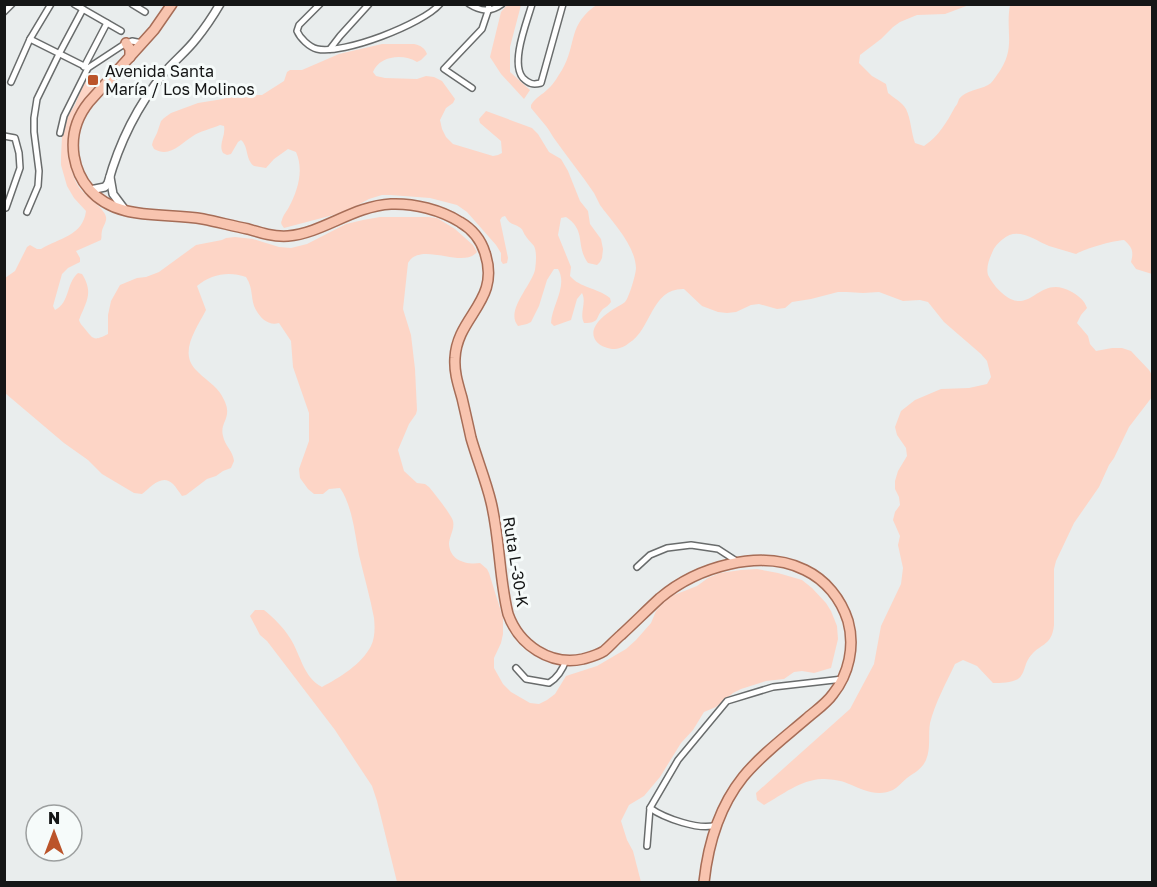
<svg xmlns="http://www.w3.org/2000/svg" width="1157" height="887" font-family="'Golos Text',sans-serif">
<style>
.green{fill:#fdd5c6}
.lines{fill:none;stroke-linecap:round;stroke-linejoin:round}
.minor-casing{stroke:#696c6c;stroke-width:8}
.tertiary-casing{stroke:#696c6c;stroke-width:10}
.primary-casing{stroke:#a66d57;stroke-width:12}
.minor{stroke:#fff;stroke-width:5}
.tertiary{stroke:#fff;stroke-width:7}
.primary{stroke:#f8c4af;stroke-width:9}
.poi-dot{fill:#bb542a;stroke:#f6fbfa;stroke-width:2}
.labels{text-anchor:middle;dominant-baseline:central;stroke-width:6;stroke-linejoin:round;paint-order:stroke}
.poi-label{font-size:16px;fill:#151616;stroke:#f6fbfa;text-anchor:start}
.street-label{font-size:16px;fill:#151616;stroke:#f6fbfa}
</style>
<rect width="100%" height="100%" fill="#e9eded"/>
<g class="green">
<path d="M 598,4 L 969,5 L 945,14 L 917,15 L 900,22 L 893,27 L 881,39 L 860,55 L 859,63 L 872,76 L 886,84 L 888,93 C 894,98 902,102 906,109 C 911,119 911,132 915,143 L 924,146 C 938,137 947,122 955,107 C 957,105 958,102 959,99 C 966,90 979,90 988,85 C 992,83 994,79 997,75 C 1017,48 1005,33 1010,5 L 1152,5 L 1152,274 L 1136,269 L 1131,262 C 1134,251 1132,247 1124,240 C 1111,241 1087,248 1076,254 C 1067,251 1058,249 1049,246 C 1035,240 1017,226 1003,239 C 998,243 994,247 992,253 C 989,259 986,268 988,275 C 991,281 997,289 1002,293 C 1031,319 1038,272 1072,292 C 1080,297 1084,300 1087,308 L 1081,315 L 1077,323 L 1088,336 L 1090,344 L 1096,351 L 1112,348 L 1122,348 L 1131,351 L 1149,370 L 1152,375 L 1152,397 L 1129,427 L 1114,458 L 1109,465 L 1099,487 L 1074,523 L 1056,561 L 1054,569 L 1054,625 C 1052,647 1039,643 1029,658 C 1024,665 1025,674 1018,679 C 1011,683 1001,683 993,683 L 977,666 L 963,660 L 955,664 C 946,683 935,703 930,723 C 928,736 931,748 926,760 C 922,769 914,773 907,778 C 902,782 898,787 893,790 C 876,798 860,788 844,782 C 838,780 829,779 822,779 C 800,780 782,795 764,805 L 757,800 L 756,793 L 850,709 L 874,664 L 881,626 L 901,584 L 903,568 L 898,545 L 900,536 L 893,520 L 895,512 L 900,505 L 899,497 L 895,489 L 895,481 L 898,471 L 907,456 L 906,448 L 897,435 L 895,427 L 901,411 L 915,400 L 941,389 L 969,388 L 987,384 L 991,377 L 987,361 L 981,354 L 944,322 L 928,302 L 920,300 L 903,301 L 879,292 L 863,293 L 847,292 L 838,292 L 811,299 L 792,302 L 785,308 L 777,309 L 759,304 L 751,305 L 736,312 L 727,313 L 718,312 L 702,306 L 684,289 C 651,288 652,329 629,343 C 624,347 619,349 612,349 C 606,348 600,346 596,341 C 586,327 607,313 617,307 C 620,305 623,304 625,302 C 629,298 636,274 636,268 C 635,245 613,223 600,205 C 598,201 596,197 594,193 C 582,175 568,158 556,141 C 552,136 550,131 546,126 C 541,120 536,114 531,108 L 531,105 C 536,97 542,95 548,89 C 554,84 558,76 562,70 C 577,45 567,24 598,4 Z"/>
<polygon points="507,5 521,5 510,47 510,72 530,90 524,99 501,74 490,57 501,12"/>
<path d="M 382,44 L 414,44 C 420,45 425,48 427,54 L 421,60 L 417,62 C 403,53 379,56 373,72 L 376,76 L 385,78 L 417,79 L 426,76 L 434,77 L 442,81 L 455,99 L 453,103 L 446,108 L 440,120 L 442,129 L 446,137 L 453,144 L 493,156 L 498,155 L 502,153 L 501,141 L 480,123 L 479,119 L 486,111 L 532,128 L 538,134 L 549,152 L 561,159 L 568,171 L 580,201 L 588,211 L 590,224 L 601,239 L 603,249 L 602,258 L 600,262 L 597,265 L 588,263 C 575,245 587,231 566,217 L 561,218 L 558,235 L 571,267 L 570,276 C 580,288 598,288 610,298 L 611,302 C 609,305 606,307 603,309 C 595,317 601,323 584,323 C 579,313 587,303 582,293 L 577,299 L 571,320 L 554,326 L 551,323 C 552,305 568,286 558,269 L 554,269 L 547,280 L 539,306 L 531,322 L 527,324 L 518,326 C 505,311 531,286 535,270 C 536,263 537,252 534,246 C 531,242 527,239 525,235 C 523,232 523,229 519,227 C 512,222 511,226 505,216 L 502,217 L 500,220 L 508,258 L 507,263 L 503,264 L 501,261 L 501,253 L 496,245 L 467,212 L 457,205 L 430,198 L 390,195 L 382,195 L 369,199 L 354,207 L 337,214 L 284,228 C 282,225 280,224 282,220 C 283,215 287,211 289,207 C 298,190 304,170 296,152 L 288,149 L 274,159 L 266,168 L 254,166 C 245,159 249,147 241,140 L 238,142 L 231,154 L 227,155 L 223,153 C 218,144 226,136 224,126 L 220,125 C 213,128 198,132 193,136 C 180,144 170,158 154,149 L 152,145 L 153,141 L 157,133 L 161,121 L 164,118 L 171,113 L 198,103 L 223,99 L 231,96 L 239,98 L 248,97 L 252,95 L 262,95 L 284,81 L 287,72 L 290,70 L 302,70 L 339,54 Z"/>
<path d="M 96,74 L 99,76 L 99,80 C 92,93 79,104 73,118 C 65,136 68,175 81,190 C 87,197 105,209 106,217 C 107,222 103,226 102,231 C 101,234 102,237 101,240 L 76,251 L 80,258 L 80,262 L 68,268 L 62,274 L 53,306 L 55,310 C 70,303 66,283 78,273 L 82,274 C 94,293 86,302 79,320 C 80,324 83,326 85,329 C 94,340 94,341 108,334 L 108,315 L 111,301 L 120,285 L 137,278 L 146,277 L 159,272 L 196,245 L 222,240 L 226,238 L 235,237 L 253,239 L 279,247 L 291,248 L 307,244 L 346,224 L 363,220 L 380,217 L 428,217 L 437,218 L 455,229 L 473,245 L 477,252 C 462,270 421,240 408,263 L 403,309 L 411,335 L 415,369 L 417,410 L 416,414 L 409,424 L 398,450 L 404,471 L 417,483 L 425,484 L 429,487 C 434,493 451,514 453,521 C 455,529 449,537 449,544 C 450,561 467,565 480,563 L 487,569 L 489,573 L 503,618 L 503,634 L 501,643 L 494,658 L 494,668 L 503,684 L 511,692 L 530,703 L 539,704 L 547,700 L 555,694 L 566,676 L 597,666 L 626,649 L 636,640 L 651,623 L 656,611 L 669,597 L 697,586 L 708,578 L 720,573 L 741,570 L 757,569 L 778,573 L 802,580 L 812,588 L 826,603 L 831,611 L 837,626 L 838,639 L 831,668 L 814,673 L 802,671 L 794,672 L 784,679 L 766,681 L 741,689 L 733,693 L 716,707 L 704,712 L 693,730 L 681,743 L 660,777 L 644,796 L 629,805 L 621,821 L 627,840 L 633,851 L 641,882 L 397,882 L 377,801 L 372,786 L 335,730 L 267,641 L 260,635 L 250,616 L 255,610 L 264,610 C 274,618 283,627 290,638 C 301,655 303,677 322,687 C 340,677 361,665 371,646 C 375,638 375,627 374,618 C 370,597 364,576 359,555 C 355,534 352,505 340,488 L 329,489 L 323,494 L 314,494 L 308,489 L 300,478 L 299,469 L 309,441 L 309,413 L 293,367 L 291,341 L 279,323 C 269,326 261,319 256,310 C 250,300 254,289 246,277 C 229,271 211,274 197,286 L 206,310 C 197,328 179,351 195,369 C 204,379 216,385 222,396 C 235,418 219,421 223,436 C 225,446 233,451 234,461 L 231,468 L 223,471 L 216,476 L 207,479 L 186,495 L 182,496 C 179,492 176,487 173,484 C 162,473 151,487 142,494 L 134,493 L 102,474 L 88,460 L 64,443 L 5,393 L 5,278 L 15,271 L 27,247 L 30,245 L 37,249 L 41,249 C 59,238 83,236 86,211 L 74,198 L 67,186 L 61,165 L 61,156 L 62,137 L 66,119 L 75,105 L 85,79 Z"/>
</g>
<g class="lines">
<defs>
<g id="minor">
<polyline points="74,4 121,31"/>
<polyline points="132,4 145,12"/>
<path d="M 320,4 L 299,25 L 297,31 C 300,38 309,47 317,49 C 343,55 423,24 440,4"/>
<path d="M 469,4 C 480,11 490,13 502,4"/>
<path d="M 532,4 C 527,22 510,63 523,78 C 529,84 533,85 541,83 L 563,4"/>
<polyline points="4,12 12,4"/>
<polyline points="30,39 88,68"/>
<polyline points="330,49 340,36 369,4"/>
<polyline points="84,67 107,23"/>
<polyline points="11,82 30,39 51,4"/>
<polyline points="472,88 444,69 482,29 488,11 489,4"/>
<polyline points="60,133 64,116 88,68 126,43 132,41 142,43"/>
<polyline points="4,136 15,138 19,153 20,168 6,208"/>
<polyline points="27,212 38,186 39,171 34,132 34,118 37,99 59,54 83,9"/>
<polyline points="637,567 650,555 667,548 691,545 718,549 738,562"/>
<path d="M 516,668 L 526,679 L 549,683 C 557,678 563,669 566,660"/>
<path d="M 650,808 C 664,818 700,831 716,825"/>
<polyline points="647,846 650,808 678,760 727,701 773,687 843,679"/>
</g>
<g id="tertiary">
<polyline points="110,177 113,194 125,210"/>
<path d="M 90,190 L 105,187 L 108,183 C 119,143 138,105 164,73 C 174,61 187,51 196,39 C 205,28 213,16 220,4"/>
</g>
<g id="primary">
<path d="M 172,4 L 154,30 L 89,102 C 77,117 71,136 74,156 C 76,168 81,180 89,189 C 117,222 165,212 203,219 C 218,222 233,226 248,229 C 261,233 274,237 288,236 C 323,233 353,206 391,204 C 414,203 441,210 460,222 C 472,229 481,240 485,253 C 501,301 457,316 455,358 C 454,372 458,384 462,398 C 465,411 468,424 471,438 C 477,459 486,481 491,502 C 500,539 499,578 508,614 C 519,645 550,666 583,659 C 590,657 598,655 604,651 C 610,646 615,640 621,635 C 634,623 647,610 660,598 C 697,567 760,548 805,570 C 826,580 841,599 848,621 C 855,646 849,674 833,694 C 826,704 815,711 806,719 C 785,737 761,755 743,777 C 719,807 708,845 704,882"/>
<polyline points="126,43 130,49 130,57"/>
</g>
</defs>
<use href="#minor" class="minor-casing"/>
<use href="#tertiary" class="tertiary-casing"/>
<use href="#primary" class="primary-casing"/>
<use href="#minor" class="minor"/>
<use href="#tertiary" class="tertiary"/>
<use href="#primary" class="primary"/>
</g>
<rect class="poi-dot" x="87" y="74" width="12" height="12" rx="3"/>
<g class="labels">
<g class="poi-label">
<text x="105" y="71">Avenida Santa<tspan x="105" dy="18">María / Los Molinos</tspan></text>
</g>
<g class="street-label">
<text transform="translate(516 562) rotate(81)">Ruta L-30-K</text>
</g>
</g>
<rect width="1157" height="887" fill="none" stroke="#151616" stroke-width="12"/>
<g transform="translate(54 833)"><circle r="28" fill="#f6fbfa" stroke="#9c9f9f" stroke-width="1.5"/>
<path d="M0-4.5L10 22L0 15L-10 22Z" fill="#bb542a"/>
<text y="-9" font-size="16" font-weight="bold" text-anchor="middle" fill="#151616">N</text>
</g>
</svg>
